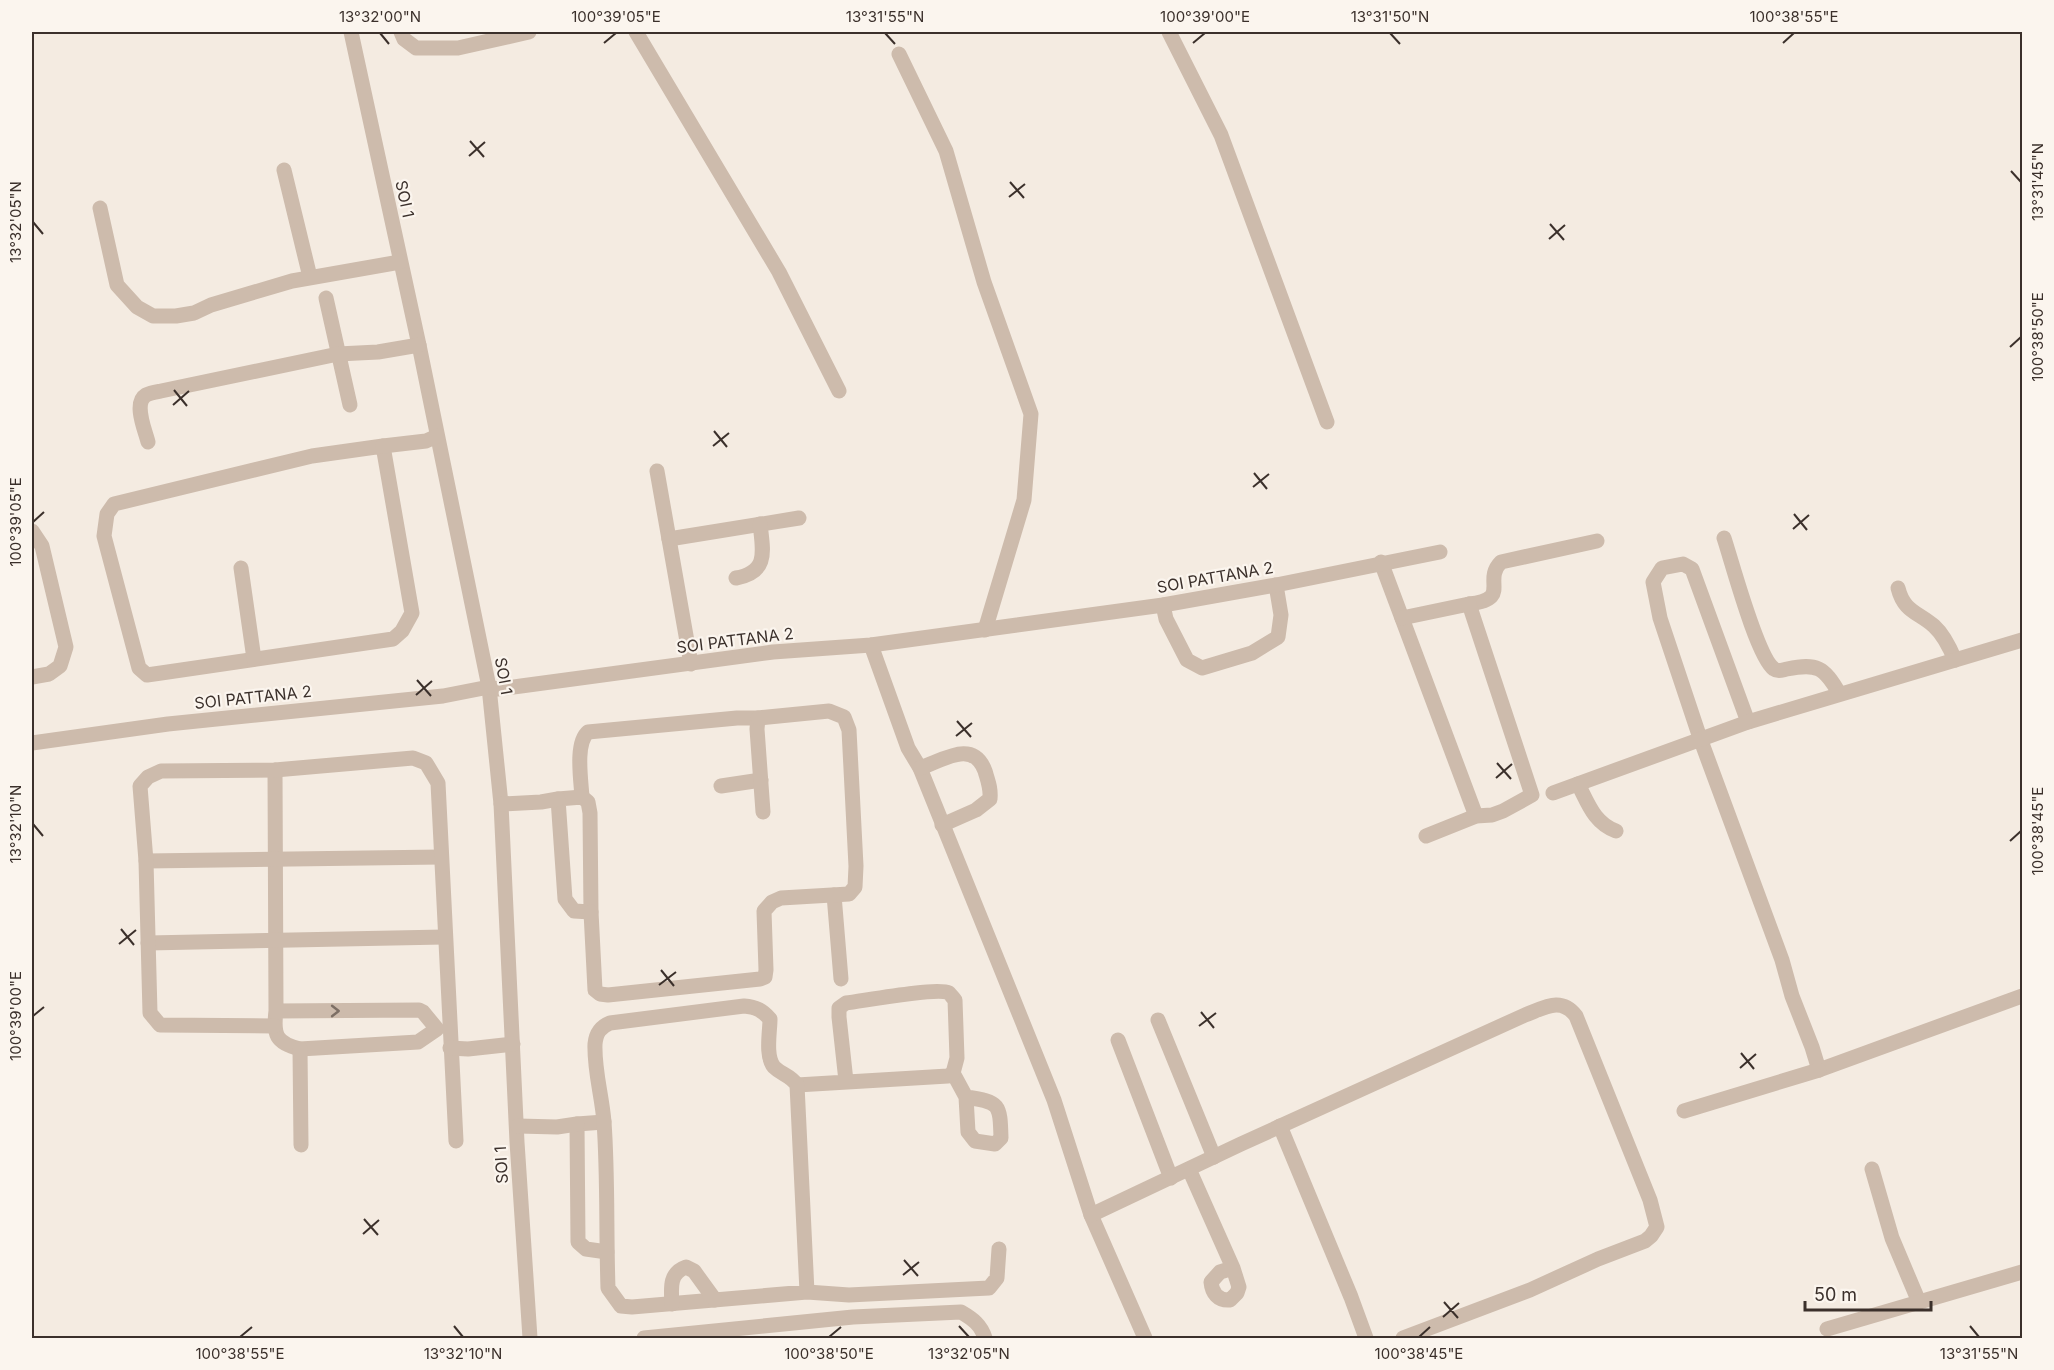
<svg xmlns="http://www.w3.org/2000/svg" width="2054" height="1370" font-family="Inter,sans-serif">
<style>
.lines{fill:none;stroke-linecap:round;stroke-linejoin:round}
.minor{stroke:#cdbbac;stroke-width:15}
.oneway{stroke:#7d6f65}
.ticks{fill:none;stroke:#3b302b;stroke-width:2}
.labels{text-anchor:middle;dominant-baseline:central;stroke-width:4.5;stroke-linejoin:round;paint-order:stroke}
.street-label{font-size:16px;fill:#3b302b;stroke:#fbf5ee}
.neatline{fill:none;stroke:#3b302b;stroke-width:2}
.ticks-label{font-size:15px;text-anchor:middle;fill:#3b302b}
</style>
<rect width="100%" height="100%" fill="#f4ebe1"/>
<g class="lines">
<g class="minor">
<polyline points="351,32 419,345 489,687 501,804 517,1142 530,1338"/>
<polyline points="401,32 404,39 416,48 458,48 529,32"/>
<polyline points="636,32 779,272 839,391"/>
<polyline points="1169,32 1221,135 1327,422"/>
<polyline points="899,54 946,151 984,282 1031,414 1024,500 985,630"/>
<polyline points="284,170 310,277"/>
<polyline points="100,208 117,285 137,307 153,316 176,316 194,313 211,305 292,281 400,262"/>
<polyline points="326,298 350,405"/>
<path d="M 148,442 C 145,430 133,403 146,395 C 150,393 156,392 161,391 L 338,354 L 378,352 L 419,345"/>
<polygon points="383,446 412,613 402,631 393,639 161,673 147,675 139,668 104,536 107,514 114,504 312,456"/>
<polyline points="383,446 426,441 437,436"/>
<polyline points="657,471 691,664"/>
<polyline points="32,531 42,546 66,647 60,666 49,674 32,677"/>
<path d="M 1724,538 C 1732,562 1757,657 1774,669 C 1778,672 1782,670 1787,669 C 1817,663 1824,667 1839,693"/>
<polyline points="669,539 799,518"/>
<polyline points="1381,562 1476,816"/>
<polyline points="241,568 254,659"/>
<path d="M 736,578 C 769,572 763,551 760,524"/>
<path d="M 1898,588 C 1904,612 1918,612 1934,626 C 1944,635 1950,648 1955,660"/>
<path d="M 1469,604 C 1512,599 1482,581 1501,562 L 1597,541"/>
<polyline points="1163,605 1166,619 1187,660 1202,668 1252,653 1278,637 1281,615 1276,585"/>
<polyline points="1402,618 1469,604 1532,795 1503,811 1492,815 1476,816 1426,836"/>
<polyline points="871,645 908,748 920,768 1054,1100 1091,1215 1145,1338"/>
<polyline points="1748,722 1692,569 1683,564 1662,568 1653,582 1660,618 1700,738 1782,960 1792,996 1812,1047 1819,1070 2022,996"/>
<polyline points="32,743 168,724 443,696 489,687 498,689 521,686 773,652 871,645 1163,605 1276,585 1440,552"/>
<path d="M 920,768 C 942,761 973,738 985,771 C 988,781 991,788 990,799 L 976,810 L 942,825"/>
<path d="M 275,770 L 276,1011 C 273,1035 276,1043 300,1049 L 418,1042 L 437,1029 L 423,1012 L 419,1010 L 276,1011"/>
<path d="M 1578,784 C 1588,803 1594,823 1616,831"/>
<polyline points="721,786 761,780"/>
<polyline points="1553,793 1748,722 2022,640"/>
<path d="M 582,797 C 581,780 575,743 588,732 L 737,718 L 758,718 L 757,729 L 763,812"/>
<polygon points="582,797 588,802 590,813 591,912 574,911 565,899 558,799"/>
<polyline points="501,804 541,802 558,799"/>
<polyline points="146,861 441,857"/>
<polyline points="834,895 841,979"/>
<polyline points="591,912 595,990 600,994 608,995 760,979 765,977 766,970 764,911 772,902 781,898 849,894 855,887 856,866 849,730 844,717 829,711 758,718"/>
<polyline points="148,943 444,937"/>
<polyline points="1158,1020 1214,1157"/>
<polyline points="274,1026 160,1025 150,1013 146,861 140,786 148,777 161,771 275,770 413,758 426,763 438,783 456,1141"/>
<polyline points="1118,1040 1171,1178"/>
<polyline points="450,1048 468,1049 513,1044"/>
<polyline points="300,1049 301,1145"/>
<path d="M 953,1073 L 966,1097 L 968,1132 L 975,1141 L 995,1144 L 1001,1138 C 1000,1104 1000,1102 966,1097"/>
<path d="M 797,1085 L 948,1076 L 953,1073 L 957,1058 L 955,1000 C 953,998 951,995 949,993 C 937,987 863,1001 846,1003 L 839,1008 L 839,1017 L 846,1081"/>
<polyline points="1684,1111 1819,1070"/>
<polyline points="604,1122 577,1124 578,1242 586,1249 607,1252"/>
<polyline points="518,1126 557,1127 577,1124"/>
<polyline points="1280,1126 1351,1297 1366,1338"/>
<path d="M 1189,1169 L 1233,1268 L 1239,1287 L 1237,1293 L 1230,1300 C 1218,1301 1212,1293 1211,1282 L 1220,1272 L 1233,1268"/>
<polyline points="1872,1169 1892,1238 1919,1302"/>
<path d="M 1091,1215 L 1241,1144 L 1525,1015 C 1544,1008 1561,996 1576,1016 L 1650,1200 L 1657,1227 L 1651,1236 L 1645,1241 L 1598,1259 L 1530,1290 L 1403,1338"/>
<path d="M 807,1292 L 797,1085 C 790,1075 782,1075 774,1067 C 765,1056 770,1032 770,1019 C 762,1010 756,1007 744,1006 L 610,1023 C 600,1027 596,1033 595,1044 C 594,1070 602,1096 604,1122 C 608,1177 606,1232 608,1288 L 621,1306 L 632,1307 L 807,1292 L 849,1295 L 989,1288 L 997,1278 L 999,1249"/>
<path d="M 672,1304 C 671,1288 669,1273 686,1267 L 694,1271 L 715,1300"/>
<polyline points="1827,1329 2022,1272"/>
<path d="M 644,1338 L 853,1317 L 961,1312 C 973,1319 981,1325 985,1338"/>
</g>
</g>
<defs><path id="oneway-chevron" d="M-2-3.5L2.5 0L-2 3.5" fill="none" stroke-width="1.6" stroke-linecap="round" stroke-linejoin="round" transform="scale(1.5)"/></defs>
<use class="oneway" href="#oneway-chevron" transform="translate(335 1011)"/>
<path class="ticks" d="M 380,33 L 389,44M 885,33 L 895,44M 1390,33 L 1400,44M 604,43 L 616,33M 1193,43 L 1205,33M 1783,43 L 1794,33M 470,141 L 484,157M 469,156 L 485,142M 2011,171 L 2021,182M 1010,182 L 1024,198M 1009,197 L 1025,184M 33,222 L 43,234M 1550,224 L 1564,240M 1549,239 L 1565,225M 2010,347 L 2021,337M 174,390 L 187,406M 173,405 L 189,391M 714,431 L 727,447M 713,446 L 729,433M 1254,473 L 1267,489M 1253,487 L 1269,474M 1794,514 L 1807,530M 33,522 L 44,512M 1793,529 L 1809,515M 417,680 L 431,696M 416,695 L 432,681M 957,721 L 971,737M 956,736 L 972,723M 1497,763 L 1511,779M 1496,778 L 1512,764M 33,824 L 43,836M 2010,841 L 2021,831M 121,929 L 134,945M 119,944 L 136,930M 661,970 L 674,986M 659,985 L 676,972M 1201,1012 L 1214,1028M 33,1016 L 44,1007M 1199,1026 L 1216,1013M 1741,1053 L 1754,1069M 1740,1068 L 1756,1054M 364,1219 L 378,1235M 363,1234 L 379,1220M 904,1260 L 918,1276M 903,1275 L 919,1262M 1444,1302 L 1458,1318M 1443,1317 L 1459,1303M 454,1326 L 463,1337M 959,1326 L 969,1337M 1970,1326 L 1979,1337M 240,1337 L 252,1327M 829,1337 L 841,1327M 1419,1337 L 1430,1327"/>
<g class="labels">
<g class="street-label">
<text transform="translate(405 199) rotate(78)">SOI 1</text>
<text transform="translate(1215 577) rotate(-10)">SOI PATTANA 2</text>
<text transform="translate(735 640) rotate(-7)">SOI PATTANA 2</text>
<text transform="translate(504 676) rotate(80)">SOI 1</text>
<text transform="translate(253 697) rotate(-6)">SOI PATTANA 2</text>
<text transform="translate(501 1165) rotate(-93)">SOI 1</text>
</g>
</g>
<rect width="2054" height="1370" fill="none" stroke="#fbf5ee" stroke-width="66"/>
<path d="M1805 1301v9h126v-9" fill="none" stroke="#3b302b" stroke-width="3"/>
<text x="1814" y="1301" font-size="18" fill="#3b302b" stroke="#fbf5ee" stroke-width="4.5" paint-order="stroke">50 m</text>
<rect x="33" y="33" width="1988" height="1304" class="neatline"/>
<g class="ticks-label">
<text x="380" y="22">13°32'00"N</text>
<text x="616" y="22">100°39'05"E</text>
<text x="885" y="22">13°31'55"N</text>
<text x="1205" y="22">100°39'00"E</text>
<text x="1390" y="22">13°31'50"N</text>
<text x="1794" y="22">100°38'55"E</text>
<text transform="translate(2038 182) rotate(-90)" y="5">13°31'45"N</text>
<text transform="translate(16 222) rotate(-90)" y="5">13°32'05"N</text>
<text transform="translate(2038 337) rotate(-90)" y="5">100°38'50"E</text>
<text transform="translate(16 522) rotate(-90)" y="5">100°39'05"E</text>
<text transform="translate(16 824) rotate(-90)" y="5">13°32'10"N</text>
<text transform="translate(2038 831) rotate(-90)" y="5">100°38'45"E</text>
<text transform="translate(16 1016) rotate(-90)" y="5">100°39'00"E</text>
<text x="240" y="1359">100°38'55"E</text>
<text x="463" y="1359">13°32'10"N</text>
<text x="829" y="1359">100°38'50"E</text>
<text x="969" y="1359">13°32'05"N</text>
<text x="1419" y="1359">100°38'45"E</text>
<text x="1979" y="1359">13°31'55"N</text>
</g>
</svg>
